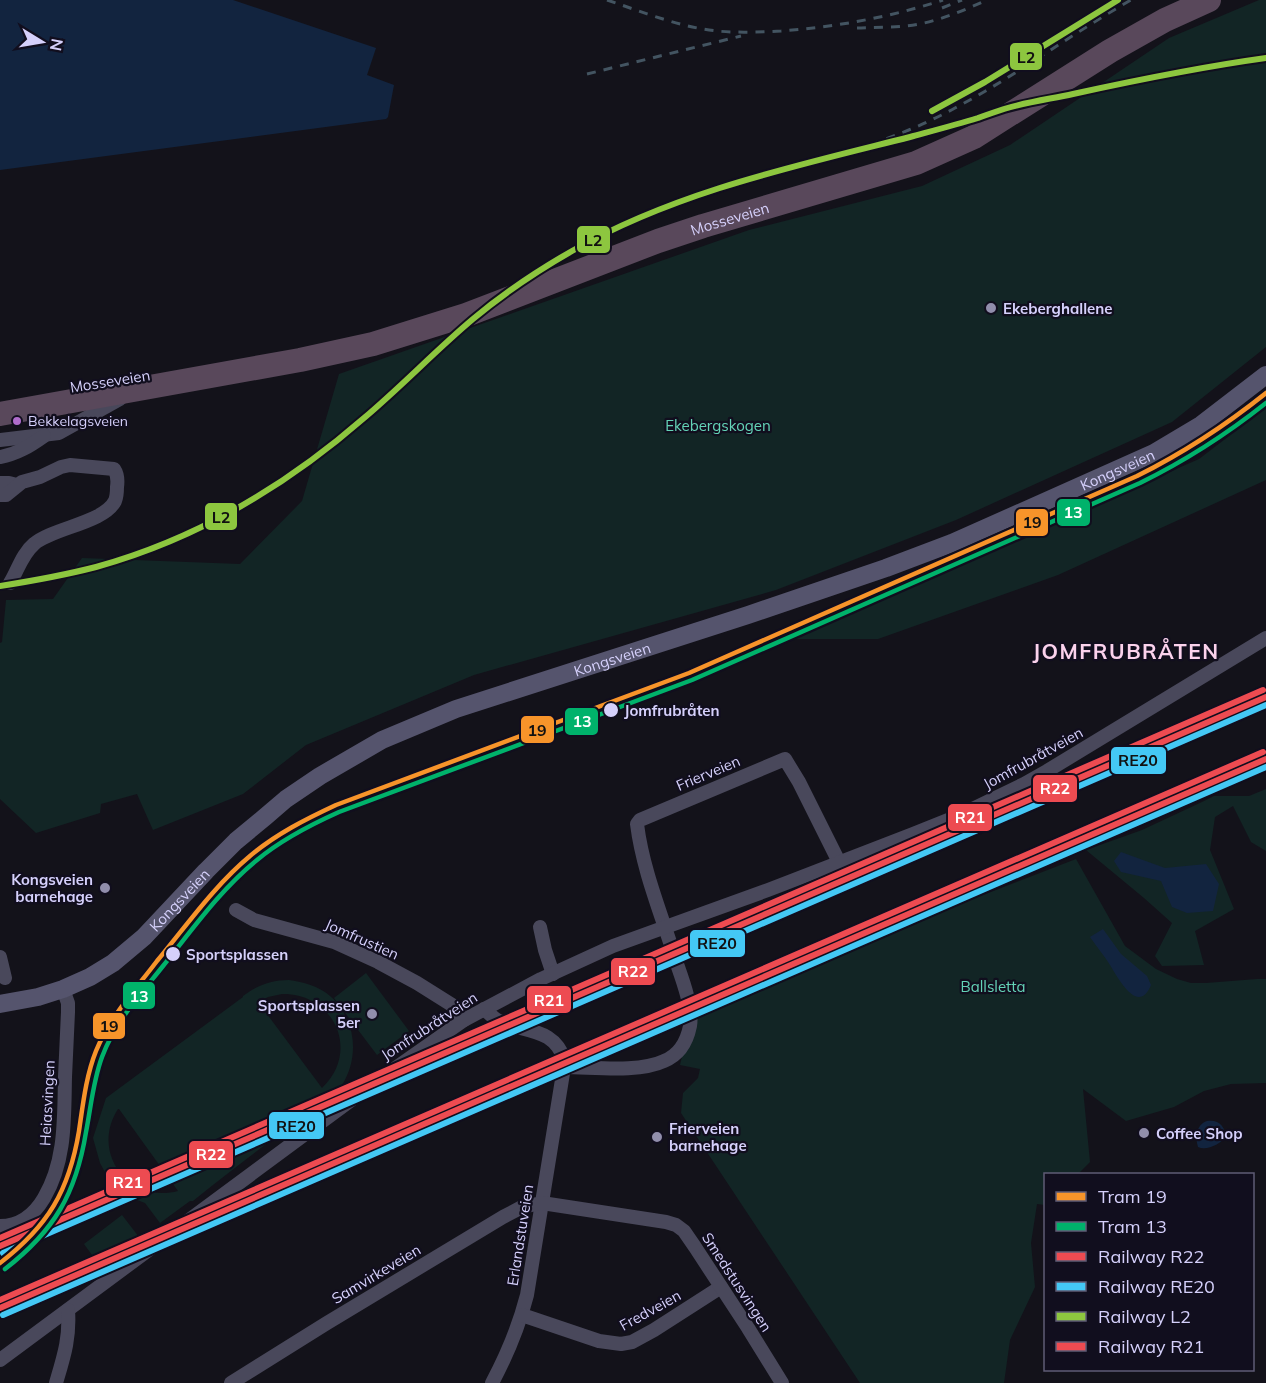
<svg xmlns="http://www.w3.org/2000/svg" width="1266" height="1383" font-family="Mulish,sans-serif">
<style>
.green{fill:#122525;fill-rule:evenodd}
.water{fill:#12243f}
.lines{fill:none;stroke-linecap:round;stroke-linejoin:round}
.street{stroke:#49485b;stroke-width:14}
.secondary{stroke:#55546d;stroke-width:18}
.highway{stroke:#59485b;stroke-width:24}
.rail{stroke:#435461;stroke-width:3;stroke-dasharray:9 8;stroke-linecap:butt}
.rail-1-casing{stroke:#110e1e;stroke-width:10}
.rail-2-casing{stroke:#110e1e;stroke-width:10}
.rail-3-casing{stroke:#110e1e;stroke-width:10}
.rail-4-casing{stroke:#110e1e;stroke-width:10}
.rail-1{stroke:#ed4b51;stroke-width:6}
.rail-2{stroke:#44c8f5;stroke-width:6}
.rail-3{stroke:#8dc63f;stroke-width:6}
.rail-4{stroke:#ed4b51;stroke-width:6}
.tram-1-casing{stroke:#110e1e;stroke-width:9}
.tram-2-casing{stroke:#110e1e;stroke-width:9}
.tram-1{stroke:#f7942a;stroke-width:4.5}
.tram-2{stroke:#00b26b;stroke-width:4.5}
.poi-dot{fill:#918eac;stroke:#110e1e;stroke-width:2}
.bus-dot{fill:#b06ccc;stroke:#110e1e;stroke-width:2}
.stop-dot{fill:#d5d0fb;stroke:#110e1e;stroke-width:2}
.labels{text-anchor:middle;dominant-baseline:central;stroke-width:4.5;stroke-linejoin:round;paint-order:stroke}
.bus-label{font-size:14px;fill:#d5d0fb;stroke:#110e1e;text-anchor:start}
.street-label{font-size:15px;fill:#d5d0fb;stroke:#110e1e}
.poi-label{font-size:15px;font-weight:bold;fill:#d5d0fb;stroke:#110e1e;text-anchor:start}
.park-label{font-size:15px;fill:#64d3b7;stroke:#110e1e}
.stop-label{font-size:15px;font-weight:bold;fill:#d5d0fb;stroke:#110e1e;text-anchor:start}
.district-label{font-size:21px;font-weight:bold;letter-spacing:1.5px;fill:#fbd2ec;stroke:#110e1e}
.line-badge{stroke:#110e1e;stroke-width:2}
.badge-label{font-size:16px;text-anchor:middle;font-weight:bold;fill:#fff}
.pale-badge-label{font-size:16px;text-anchor:middle;font-weight:bold;fill:#111}
</style>
<rect width="100%" height="100%" fill="#13121a"/>
<g class="green">
<polygon points="1259,0 1266,0 1266,347 1172,422 956,520 776,590 474,675 306,745 243,794 153,830 137,794 101,804 100,813 36,833 0,799 0,643 2,642 6,600 53,599 82,558 240,564 302,501 339,374 749,230 922,186 1010,145 1169,38"/>
<polygon points="1266,408 1266,480 1058,575 878,639 791,639 1199,459"/>
<polygon points="1266,789 1266,851 1251,842 1233,806 1215,817 1210,850 1234,909 1195,931 1204,965 1162,966 1155,956 1172,923 1144,898 1086,850 1142,830 1202,802 1214,796 1249,796"/>
<polygon points="1076,859 1125,946 1156,969 1177,979 1191,983 1206,983 1257,979 1266,979 1266,1083 1231,1084 1204,1091 1174,1107 1126,1121 1083,1089 1090,1162 1078,1174 1046,1174 1045,1205 1037,1204 1031,1243 1035,1287 1010,1340 1004,1383 860,1383 681,1113 683,1093 698,1078 700,1069 680,1065 692,1013 913,922"/>
<polygon points="366,973 409,1031 377,1055 334,998"/>
<path d="M 289,980 C 316,984 335,993 347,1019 C 357,1041 354,1066 342,1085 C 329,1104 293,1126 273,1139 C 246,1159 219,1180 193,1201 L 190,1201 L 160,1223 L 145,1203 L 129,1197 L 116,1187 L 107,1176 L 100,1163 L 93,1138 L 106,1098 L 243,997 L 243,996 C 258,985 271,980 289,980 ZM 282,994 C 334,993 361,1051 322,1088 L 258,1002 L 268,997 ZM 118,1109 L 119,1109 L 178,1191 C 128,1204 90,1152 118,1109 Z"/>
<polygon points="122,1215 142,1241 103,1270 84,1244"/>
</g>
<g class="water">
<polygon points="0,0 233,0 376,48 367,75 394,85 388,117 386,119 0,170"/>
<polygon points="1121,852 1165,868 1206,864 1219,884 1213,911 1187,913 1172,907 1161,881 1121,872 1114,861"/>
<path d="M 1103,929 L 1121,954 L 1147,976 L 1151,985 C 1138,1017 1117,976 1110,965 C 1104,955 1096,946 1090,937 Z"/>
<path d="M 1207,1121 C 1219,1119 1225,1127 1226,1137 C 1220,1144 1207,1151 1198,1147 C 1195,1137 1196,1125 1207,1121 Z"/>
</g>
<g class="lines">
<g class="street">
<polyline points="0,440 59,433 120,399"/>
<path d="M 0,457 C 17,454 30,446 44,436"/>
<polyline points="0,483 9,483 17,485"/>
<path d="M 0,495 L 6,495 L 22,482 L 40,477 L 61,467 L 70,465 L 114,469 C 118,475 118,480 117,487 C 117,492 117,496 115,501 C 104,523 52,528 34,544 C 22,554 18,570 10,583"/>
<polyline points="236,910 254,920 334,942 378,962 417,983 452,1005 464,1020"/>
<polyline points="540,927 545,950 553,974"/>
<polyline points="0,957 5,978"/>
<path d="M 484,1009 C 489,1013 494,1019 499,1021 C 526,1033 554,1027 565,1061 L 527,1295 C 519,1326 507,1355 492,1383"/>
<path d="M 565,1067 C 593,1067 639,1073 664,1061 C 679,1055 687,1041 690,1026 C 693,1008 683,981 677,964 C 663,918 643,872 637,824 L 640,820 L 785,759 L 799,782 L 839,862"/>
<path d="M 0,1226 C 20,1226 34,1215 44,1198 C 66,1161 64,1118 65,1077 C 66,1055 67,1034 68,1012 L 68,1003 L 63,989"/>
<polyline points="522,1315 599,1341 621,1344 632,1342 654,1330 721,1287"/>
<polyline points="0,1360 370,1086 464,1020 541,979 613,946 768,890 913,834 958,816 1024,784 1047,771 1266,638"/>
<path d="M 56,1383 C 64,1356 70,1338 68,1310"/>
<polyline points="231,1383 327,1323 503,1217 522,1207 542,1203 666,1222 676,1225 684,1231 695,1247 748,1328 782,1383"/>
</g>
<path class="secondary" id="s1" d="M 0,1004 L 38,997 L 63,989 L 90,977 L 113,963 L 144,937 L 206,871 L 236,841 L 265,817 L 286,799 L 320,776 L 382,740 L 456,709 L 748,615 L 886,568 L 952,543 L 1154,453 L 1201,425 L 1266,375"/>
<path class="highway" id="s2" d="M 0,414 L 300,360 L 373,344 L 466,315 L 658,241 L 703,226 L 916,163 L 974,137 L 1110,51 L 1165,20 L 1209,0"/>
<g class="rail">
<path d="M 607,0 C 643,12 679,27 717,31 C 738,33 760,32 781,31 C 836,27 891,17 943,0"/>
<polyline points="942,8 962,0"/>
<path d="M 857,28 C 879,27 902,28 924,23 C 946,18 967,9 987,0"/>
<polyline points="587,74 741,36"/>
<path d="M 822,160 C 868,146 913,131 955,108 C 1016,76 1071,34 1131,0"/>
</g>
<defs>
<g id="rail-1">
<polyline points="0,1246 1266,697"/>
<polyline points="0,1308 1266,759"/>
</g>
<g id="rail-2">
<polyline points="3,1253 1266,705"/>
<polyline points="3,1315 1266,767"/>
</g>
<g id="rail-3">
<polyline points="932,111 985,82 1118,0"/>
<path d="M 0,586 C 32,581 65,575 96,567 C 197,539 286,486 364,418 C 402,386 436,350 473,319 C 504,293 537,271 572,251 C 675,192 795,166 910,137 C 932,131 955,125 978,118 C 986,115 995,112 1004,109 C 1027,102 1050,99 1073,94 C 1137,80 1201,67 1266,58"/>
</g>
<g id="rail-4">
<polyline points="0,1238 1263,690"/>
<polyline points="0,1300 1263,752"/>
</g>
</defs>
<use href="#rail-1" class="rail-1-casing"/>
<use href="#rail-2" class="rail-2-casing"/>
<use href="#rail-3" class="rail-3-casing"/>
<use href="#rail-4" class="rail-4-casing"/>
<use href="#rail-1" class="rail-1"/>
<use href="#rail-2" class="rail-2"/>
<use href="#rail-3" class="rail-3"/>
<use href="#rail-4" class="rail-4"/>
<defs>
<path id="tram-1" d="M 0,1263 C 48,1226 69,1191 79,1131 C 83,1104 86,1076 96,1051 C 110,1017 135,990 157,961 C 187,925 214,886 250,856 C 276,834 306,819 336,805 L 689,673 L 1137,476 C 1183,453 1226,425 1266,393"/>
<path id="tram-2" d="M 5,1269 C 54,1231 76,1194 86,1132 C 91,1107 93,1081 102,1057 C 115,1022 140,995 163,966 C 192,930 220,890 257,860 C 281,840 310,825 339,812 L 692,680 L 1140,483 C 1185,461 1227,434 1266,403"/>
</defs>
<use href="#tram-1" class="tram-1-casing"/>
<use href="#tram-2" class="tram-2-casing"/>
<use href="#tram-1" class="tram-1"/>
<use href="#tram-2" class="tram-2"/>
</g>
<g class="poi-dot">
<circle cx="991" cy="308" r="6"/>
<circle cx="105" cy="888" r="6"/>
<circle cx="372" cy="1014" r="6"/>
<circle cx="1144" cy="1133" r="6"/>
<circle cx="657" cy="1137" r="6"/>
</g>
<circle class="bus-dot" cx="17" cy="421" r="5"/>
<g class="stop-dot">
<circle cx="611" cy="710" r="8"/>
<circle cx="173" cy="954" r="8"/>
</g>
<g class="labels">
<g class="bus-label">
<text x="28" y="421">Bekkelagsveien</text>
</g>
<g class="street-label">
<text stroke="none"><textPath href="#s2" startOffset="758">Mosseveien</textPath></text>
<text transform="translate(110 381) rotate(-9)">Mosseveien</text>
<text stroke="none"><textPath href="#s1" startOffset="1257">Kongsveien</textPath></text>
<text stroke="none"><textPath href="#s1" startOffset="717">Kongsveien</textPath></text>
<text transform="translate(1033 758) rotate(-29)">Jomfrubråtveien</text>
<text transform="translate(708 773) rotate(-23)">Frierveien</text>
<text stroke="none"><textPath href="#s1" startOffset="213">Kongsveien</textPath></text>
<text transform="translate(362 939) rotate(24)">Jomfrustien</text>
<text transform="translate(429 1026) rotate(-33)">Jomfrubråtveien</text>
<text transform="translate(47 1103) rotate(-87)">Heiasvingen</text>
<text transform="translate(520 1235) rotate(-81)">Erlandstuveien</text>
<text transform="translate(376 1274) rotate(-31)">Samvirkeveien</text>
<text transform="translate(737 1282) rotate(57)">Smedstusvingen</text>
<text transform="translate(650 1310) rotate(-29)">Fredveien</text>
</g>
<g class="poi-label">
<text x="1003" y="308">Ekeberghallene</text>
<text x="93" y="879" text-anchor="end">Kongsveien<tspan x="93" dy="17">barnehage</tspan></text>
<text x="360" y="1005" text-anchor="end">Sportsplassen<tspan x="360" dy="17">5er</tspan></text>
<text x="669" y="1128">Frierveien<tspan x="669" dy="17">barnehage</tspan></text>
<text x="1156" y="1133">Coffee Shop</text>
</g>
<g class="park-label">
<text x="718" y="425">Ekebergskogen</text>
<text x="993" y="986">Ballsletta</text>
</g>
<g class="stop-label">
<text x="624" y="710">Jomfrubråten</text>
<text x="186" y="954">Sportsplassen</text>
</g>
<g class="district-label">
<text x="1126" y="651">JOMFRUBRÅTEN</text>
</g>
</g>
<g class="line-badge">
<rect x="1009" y="42" width="34" height="29" rx="6" fill="#8dc63f"/>
<rect x="576" y="225" width="35" height="29" rx="6" fill="#8dc63f"/>
<rect x="1056" y="498" width="35" height="29" rx="6" fill="#00b26b"/>
<rect x="204" y="502" width="34" height="29" rx="6" fill="#8dc63f"/>
<rect x="1015" y="508" width="34" height="29" rx="6" fill="#f7942a"/>
<rect x="564" y="707" width="35" height="29" rx="6" fill="#00b26b"/>
<rect x="520" y="715" width="35" height="29" rx="6" fill="#f7942a"/>
<rect x="1110" y="746" width="57" height="29" rx="6" fill="#44c8f5"/>
<rect x="1032" y="774" width="46" height="29" rx="6" fill="#ed4b51"/>
<rect x="947" y="803" width="46" height="29" rx="6" fill="#ed4b51"/>
<rect x="689" y="929" width="57" height="29" rx="6" fill="#44c8f5"/>
<rect x="610" y="957" width="46" height="29" rx="6" fill="#ed4b51"/>
<rect x="122" y="981" width="34" height="29" rx="6" fill="#00b26b"/>
<rect x="526" y="985" width="46" height="29" rx="6" fill="#ed4b51"/>
<rect x="92" y="1012" width="34" height="28" rx="6" fill="#f7942a"/>
<rect x="268" y="1111" width="57" height="29" rx="6" fill="#44c8f5"/>
<rect x="188" y="1140" width="46" height="29" rx="6" fill="#ed4b51"/>
<rect x="105" y="1168" width="46" height="29" rx="6" fill="#ed4b51"/>
</g>
<g class="badge-label">
<text x="1073" y="518">13</text>
<text x="582" y="727">13</text>
<text x="1055" y="794">R22</text>
<text x="970" y="823">R21</text>
<text x="633" y="977">R22</text>
<text x="139" y="1002">13</text>
<text x="549" y="1006">R21</text>
<text x="211" y="1160">R22</text>
<text x="128" y="1188">R21</text>
</g>
<g class="pale-badge-label">
<text x="1026" y="63">L2</text>
<text x="593" y="246">L2</text>
<text x="221" y="523">L2</text>
<text x="1032" y="528">19</text>
<text x="537" y="736">19</text>
<text x="1138" y="766">RE20</text>
<text x="717" y="949">RE20</text>
<text x="109" y="1032">19</text>
<text x="296" y="1132">RE20</text>
</g>
<rect x="1044" y="1173" width="210" height="198" fill="#110e1e" stroke="#5f5c76" stroke-width="1.5"/>
<rect x="1056" y="1192" width="30" height="9" fill="#f7942a" stroke="#5f5c76" stroke-width="1.5"/>
<text x="1098" y="1203" font-size="18" fill="#d5d0fb">Tram 19</text>
<rect x="1056" y="1222" width="30" height="9" fill="#00b26b" stroke="#5f5c76" stroke-width="1.5"/>
<text x="1098" y="1233" font-size="18" fill="#d5d0fb">Tram 13</text>
<rect x="1056" y="1252" width="30" height="9" fill="#ed4b51" stroke="#5f5c76" stroke-width="1.5"/>
<text x="1098" y="1263" font-size="18" fill="#d5d0fb">Railway R22</text>
<rect x="1056" y="1282" width="30" height="9" fill="#44c8f5" stroke="#5f5c76" stroke-width="1.5"/>
<text x="1098" y="1293" font-size="18" fill="#d5d0fb">Railway RE20</text>
<rect x="1056" y="1312" width="30" height="9" fill="#8dc63f" stroke="#5f5c76" stroke-width="1.5"/>
<text x="1098" y="1323" font-size="18" fill="#d5d0fb">Railway L2</text>
<rect x="1056" y="1342" width="30" height="9" fill="#ed4b51" stroke="#5f5c76" stroke-width="1.5"/>
<text x="1098" y="1353" font-size="18" fill="#d5d0fb">Railway R21</text>
<g transform="translate(42 42) rotate(101)" stroke="#110e1e" stroke-width="4.5" paint-order="stroke">
<path d="M0-4.5L10 22L0 15L-10 22Z" fill="#d5d0fb"/>
<text y="-9" font-size="16" font-weight="bold" text-anchor="middle" fill="#d5d0fb">N</text>
</g>
</svg>
